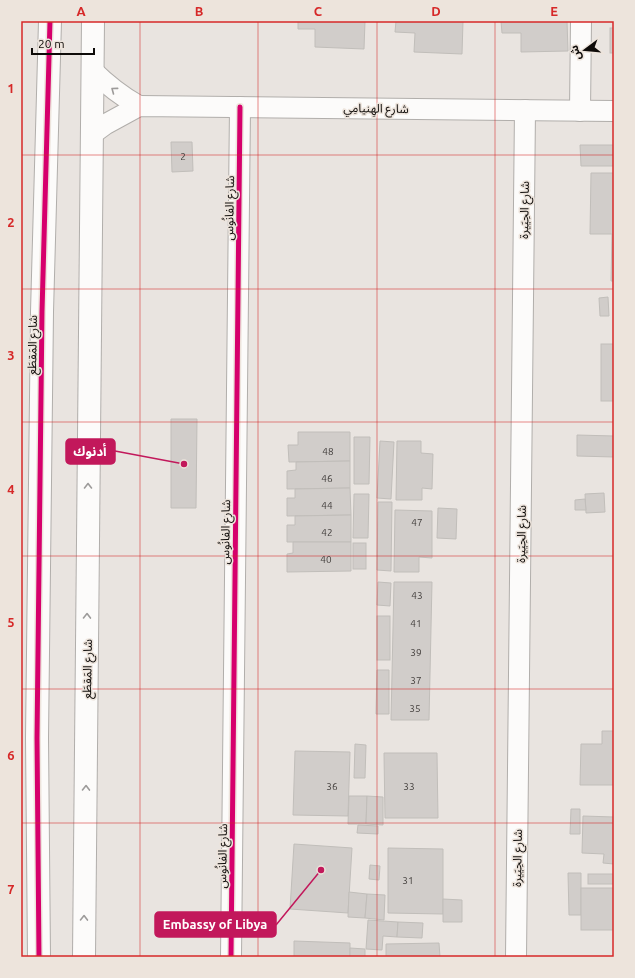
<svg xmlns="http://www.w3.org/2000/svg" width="635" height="978" font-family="Ubuntu,'Noto Sans Arabic',sans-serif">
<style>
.building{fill:#d1cdca;stroke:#c1beba}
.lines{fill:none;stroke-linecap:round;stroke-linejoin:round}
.street-casing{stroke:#b1aeab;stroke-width:22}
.secondary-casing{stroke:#b1aeab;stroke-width:24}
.street{stroke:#fcfbfa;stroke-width:20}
.secondary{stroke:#fcfbfa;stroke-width:22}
.cycleway-casing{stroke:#ede4dc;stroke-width:8}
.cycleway{stroke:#d6006c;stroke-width:5}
.oneway{stroke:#9d9b9a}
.grid{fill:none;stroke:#d62828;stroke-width:1;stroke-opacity:0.55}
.labels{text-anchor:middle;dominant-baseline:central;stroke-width:3;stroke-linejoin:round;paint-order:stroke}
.number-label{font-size:10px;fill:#403c3a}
.street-label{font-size:12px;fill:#0e0b09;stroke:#ede4dc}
.leader{fill:none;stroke:#c2185b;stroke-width:1.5}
.callout-dot{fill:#c2185b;stroke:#ede4dc;stroke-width:1.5}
.callout{fill:#c2185b;stroke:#c2185b;stroke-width:1.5}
.callout-label{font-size:13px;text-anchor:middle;font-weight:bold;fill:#fff}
.neatline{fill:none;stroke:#d62828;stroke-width:1.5}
.grid-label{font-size:13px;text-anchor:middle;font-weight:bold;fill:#d62828}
</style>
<rect width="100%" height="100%" fill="#e9e4e0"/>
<g class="building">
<polygon points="298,21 365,21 364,49 315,47 315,29 298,29"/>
<polygon points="396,21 463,21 462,54 414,52 415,33 395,32"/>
<polygon points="501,21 567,21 568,51 521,52 521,33 502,33"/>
<rect x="610" y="28" width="4" height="25"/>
<polygon points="171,142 192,142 193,171 172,172"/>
<polygon points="580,145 614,145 614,166 581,166"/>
<polygon points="591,173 614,173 614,281 611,281 612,234 590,234"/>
<polygon points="608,297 609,316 600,316 599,298"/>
<rect x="601" y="344" width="13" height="57"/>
<polygon points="171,419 197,419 196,508 171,508"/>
<polygon points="298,432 350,432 350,461 289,462 288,445 298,445"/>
<polygon points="577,435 614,436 614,457 577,456"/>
<polygon points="354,437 370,437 369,484 354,484"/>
<polygon points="380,441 394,442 391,499 377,498"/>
<polygon points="397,441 421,441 421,453 433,454 432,489 422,488 422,500 396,500"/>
<polygon points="350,461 350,488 287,489 287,471 296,470 296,462"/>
<polygon points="350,488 351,515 287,516 287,498 295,498 295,489"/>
<polygon points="604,493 605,512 586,513 585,494"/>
<polygon points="354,494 369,494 368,538 353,538"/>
<polygon points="585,499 586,510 575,510 575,500"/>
<polygon points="378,502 392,502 391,571 377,570"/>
<polygon points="438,508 457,509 456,539 437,538"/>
<polygon points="395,510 432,511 432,558 419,557 419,572 394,572"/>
<polygon points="351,515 351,542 287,542 287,525 295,525 295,516"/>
<polygon points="293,542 351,542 351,571 287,572 287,554 293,553"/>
<rect x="353" y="543" width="13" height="26"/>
<polygon points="378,582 391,583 390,606 377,605"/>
<polygon points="394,582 432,582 429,720 391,720"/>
<rect x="377" y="616" width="13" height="44"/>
<polygon points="377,670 389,670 389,714 376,714"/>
<polygon points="602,731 614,731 614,785 580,785 581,744 602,744"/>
<polygon points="355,744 366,745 365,778 354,778"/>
<polygon points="295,751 350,752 348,816 293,815"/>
<polygon points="384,753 437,753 438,818 385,818"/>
<polygon points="349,796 367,796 366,824 348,824"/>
<polygon points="367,796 383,797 383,825 366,824"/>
<polygon points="571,809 580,809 580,834 570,834"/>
<polygon points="583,816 614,817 614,864 603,863 604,854 582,853"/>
<polygon points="358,825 378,826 378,834 357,833"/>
<polygon points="294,844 352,848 348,913 290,909"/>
<polygon points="388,848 443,849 443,914 388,913"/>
<polygon points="370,865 380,866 379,880 369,879"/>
<polygon points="568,873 581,873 581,915 569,915"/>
<rect x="588" y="874" width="26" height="10"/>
<rect x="581" y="888" width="33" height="42"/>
<polygon points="349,892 367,894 365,918 348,917"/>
<polygon points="367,894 385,895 384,920 365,918"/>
<polygon points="443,899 462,900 462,922 443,922"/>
<polygon points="368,920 398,922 397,937 383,936 382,950 366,949"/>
<polygon points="398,922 423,923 422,938 397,937"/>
<polygon points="294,941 350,943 350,957 294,957"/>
<polygon points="439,943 440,957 386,957 386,944"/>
<polygon points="350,948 365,949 365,957 350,957"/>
</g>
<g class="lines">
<defs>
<g id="street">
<path d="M 92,70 C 106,84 121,96 139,106"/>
<polyline points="580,111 581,21"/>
<polyline points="91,135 106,124 139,106 614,111"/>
<polyline points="231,957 240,107"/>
<polyline points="516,957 525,110"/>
</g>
<g id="secondary">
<polyline points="39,957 37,738 42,312 50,21"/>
<polyline points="84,957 93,21"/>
</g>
</defs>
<use href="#street" class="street-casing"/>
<use href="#secondary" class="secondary-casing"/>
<use href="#street" class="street"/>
<use href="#secondary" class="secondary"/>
<defs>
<g id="cycleway">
<polyline points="39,957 37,738 42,312 50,21"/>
<polyline points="231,957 240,107"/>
</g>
</defs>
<use href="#cycleway" class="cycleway-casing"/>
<use href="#cycleway" class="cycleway"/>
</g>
<defs><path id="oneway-chevron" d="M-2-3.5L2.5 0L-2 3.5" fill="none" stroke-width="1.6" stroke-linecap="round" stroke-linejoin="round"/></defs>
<g class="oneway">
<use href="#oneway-chevron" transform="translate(114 90) rotate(-143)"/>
<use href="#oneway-chevron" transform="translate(88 486) rotate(-90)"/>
<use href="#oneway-chevron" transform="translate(87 616) rotate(-89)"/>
<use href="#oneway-chevron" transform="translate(86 788) rotate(-89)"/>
<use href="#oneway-chevron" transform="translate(84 918) rotate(-89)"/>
</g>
<path class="grid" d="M 140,21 L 140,957M 258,21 L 258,957M 377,21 L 377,957M 495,21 L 495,957M 21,155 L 614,155M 21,289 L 614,289M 21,422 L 614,422M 21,556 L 614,556M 21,689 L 614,689M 21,823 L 614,823"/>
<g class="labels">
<g class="number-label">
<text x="183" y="156">2</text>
<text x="328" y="451">48</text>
<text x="327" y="478">46</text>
<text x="327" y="505">44</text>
<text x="417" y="522">47</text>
<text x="327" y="532">42</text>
<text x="326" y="559">40</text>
<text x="417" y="595">43</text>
<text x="416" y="623">41</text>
<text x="416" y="652">39</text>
<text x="416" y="680">37</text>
<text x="415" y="708">35</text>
<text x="332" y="786">36</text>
<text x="409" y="786">33</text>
<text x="408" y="880">31</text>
</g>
<g class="street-label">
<text transform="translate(376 108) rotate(1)">شارع الهِنيامِي</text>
<text transform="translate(229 208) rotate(-89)">شارع الفانُوس</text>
<text transform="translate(524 210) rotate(-89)">شارع الحِيَيرة</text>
<text transform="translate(32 345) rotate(-89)">شارع المَقطَع</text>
<text transform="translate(225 532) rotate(-89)">شارع الفانُوس</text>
<text transform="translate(521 534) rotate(-89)">شارع الحِيَيرة</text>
<text transform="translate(87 669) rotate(-89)">شارع المَقطَع</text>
<text transform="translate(222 856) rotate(-89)">شارع الفانُوس</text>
<text transform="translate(517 858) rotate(-89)">شارع الحِيَيرة</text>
</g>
</g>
<path class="leader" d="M184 464L115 451M321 870L276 925"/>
<g class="callout-dot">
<circle cx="184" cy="464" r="4"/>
<circle cx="321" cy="870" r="4"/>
</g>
<g class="callout">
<rect x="66" y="439" width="49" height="25" rx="4"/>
<rect x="155" y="912" width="121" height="25" rx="4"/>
</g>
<g class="callout-label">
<text x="90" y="456">أدنوك</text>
<text x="215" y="929">Embassy of Libya</text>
</g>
<rect width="635" height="978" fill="none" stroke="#ede4dc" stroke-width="44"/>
<g transform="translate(585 50) rotate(254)" stroke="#ede4dc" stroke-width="3" paint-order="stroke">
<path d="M0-3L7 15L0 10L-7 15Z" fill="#0e0b09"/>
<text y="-6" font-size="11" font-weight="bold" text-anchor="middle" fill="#0e0b09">ش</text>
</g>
<path d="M32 48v6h62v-6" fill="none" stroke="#0e0b09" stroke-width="2"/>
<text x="38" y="48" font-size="12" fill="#0e0b09" stroke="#ede4dc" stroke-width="3" paint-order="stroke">20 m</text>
<rect x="22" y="22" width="591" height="934" class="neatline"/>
<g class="grid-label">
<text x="81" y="16">A</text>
<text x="199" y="16">B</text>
<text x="318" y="16">C</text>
<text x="436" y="16">D</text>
<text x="554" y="16">E</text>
<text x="11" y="93">1</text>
<text x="11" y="227">2</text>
<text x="11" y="360">3</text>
<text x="11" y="494">4</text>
<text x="11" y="627">5</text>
<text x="11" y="760">6</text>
<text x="11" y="894">7</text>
</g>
</svg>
